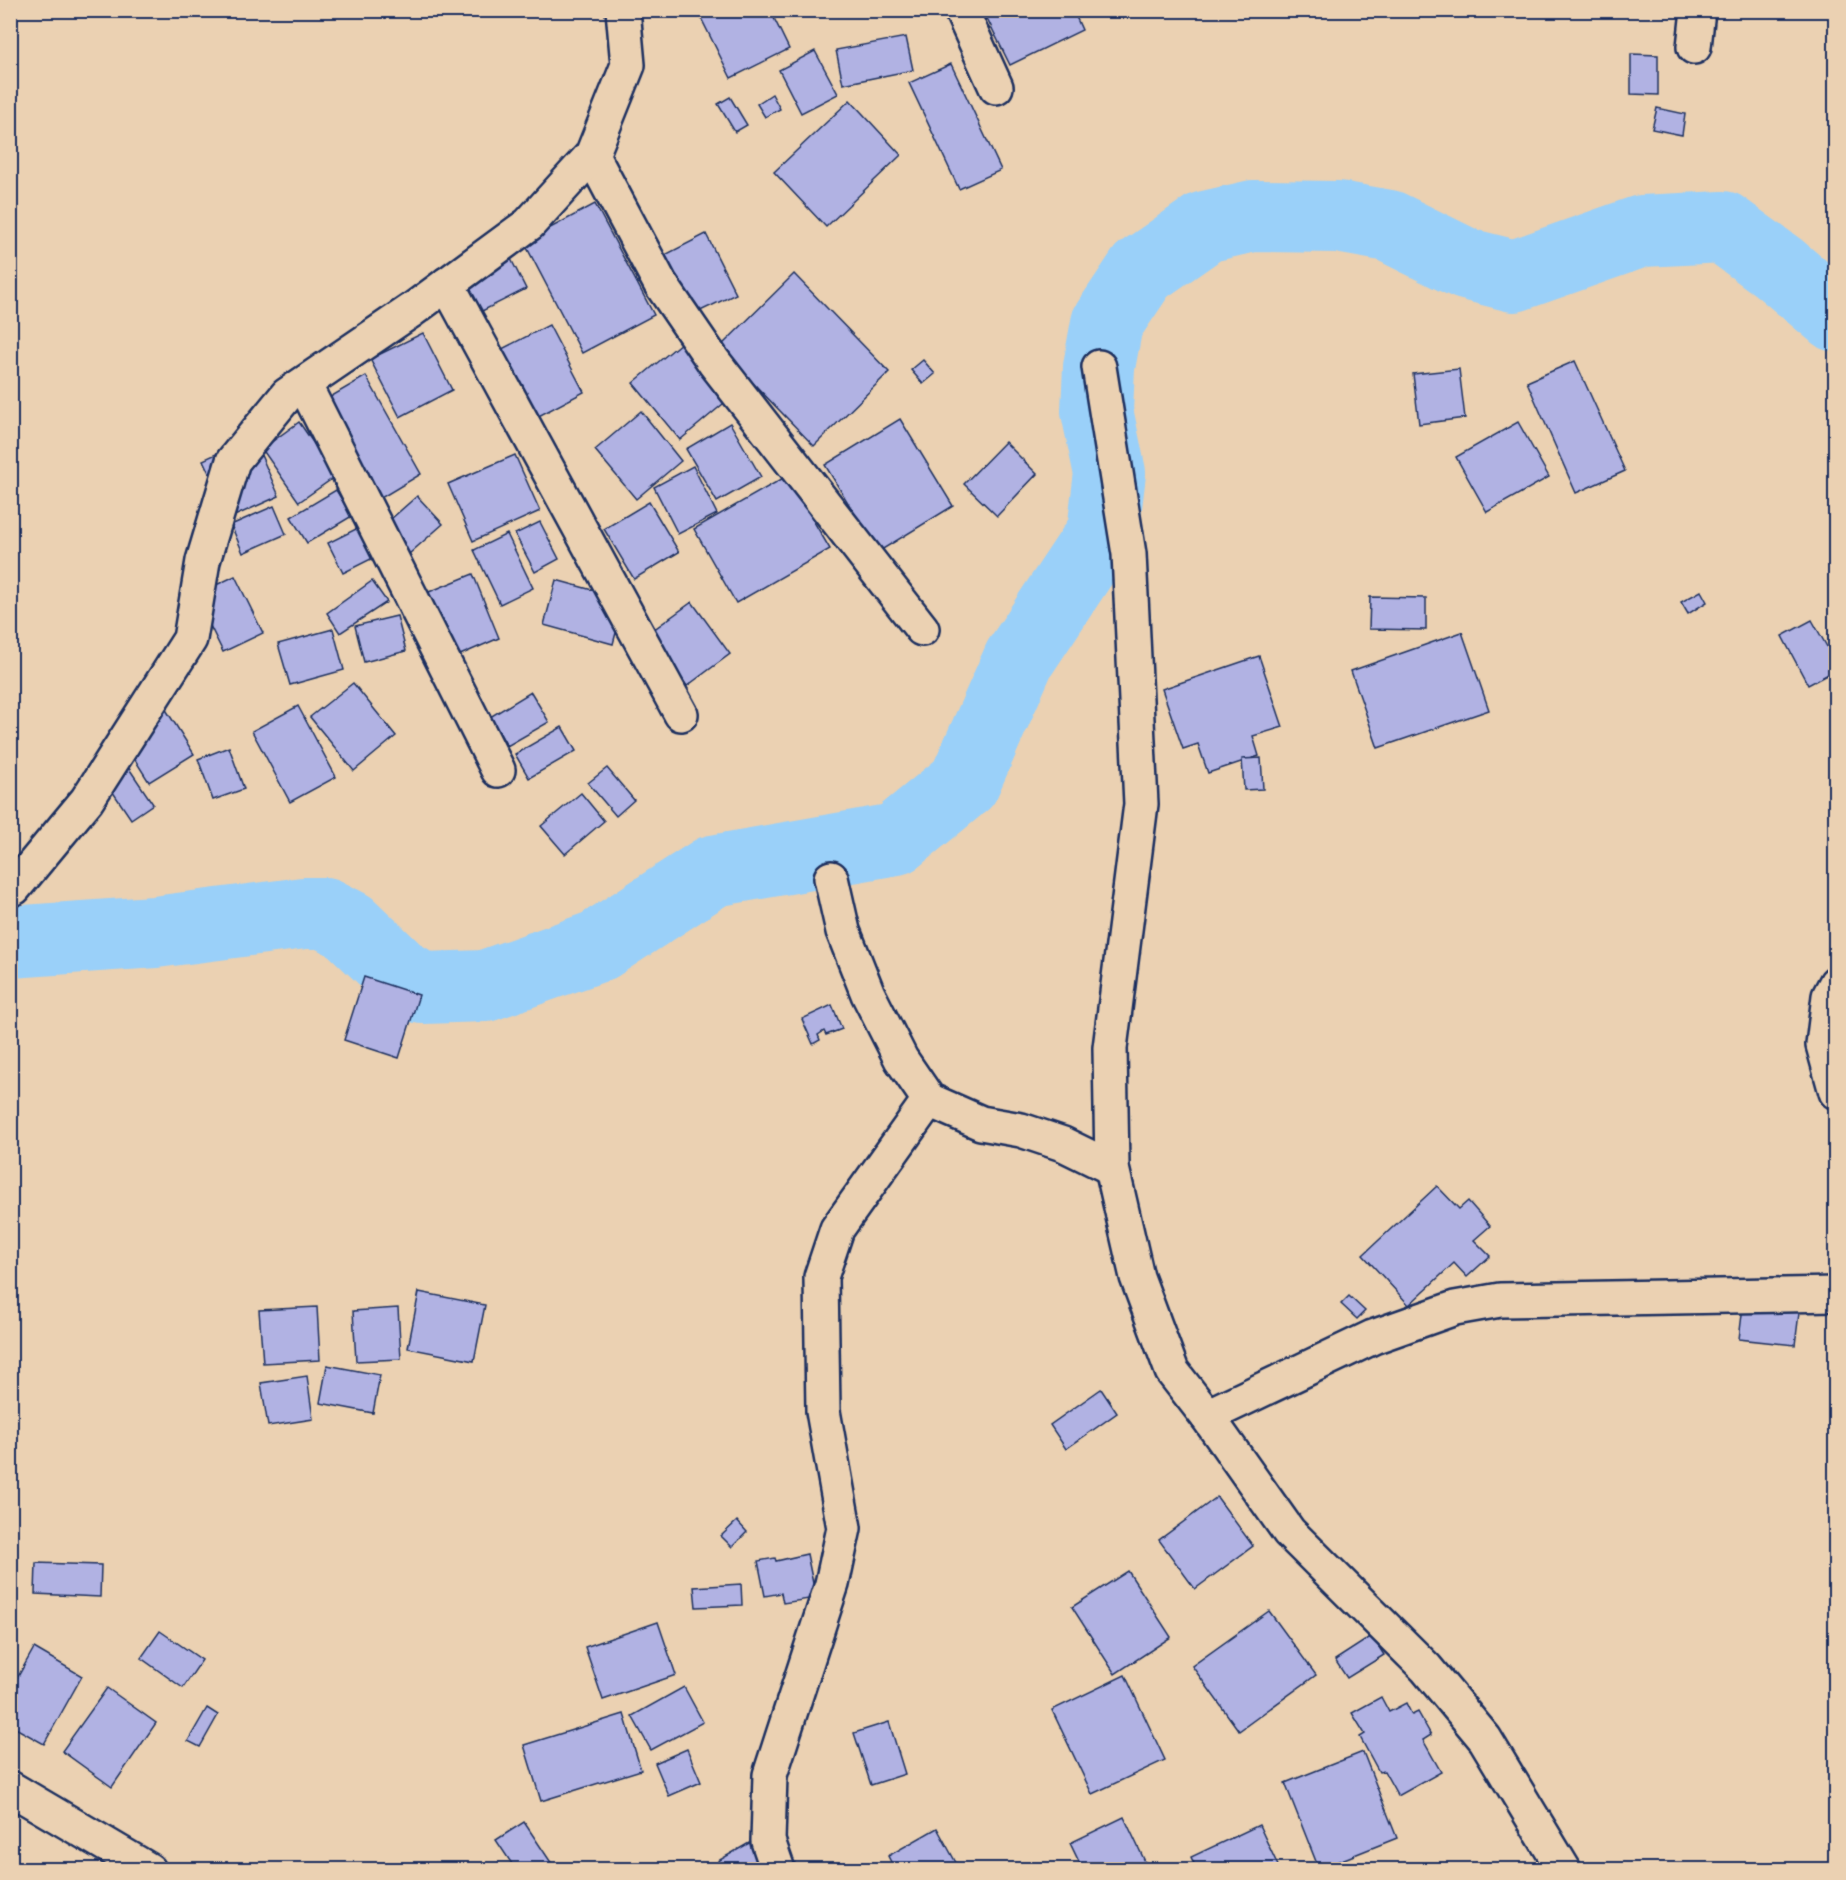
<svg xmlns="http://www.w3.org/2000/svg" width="1846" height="1880" font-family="'Indie Flower',sans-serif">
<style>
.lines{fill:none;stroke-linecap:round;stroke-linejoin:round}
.river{stroke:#9ad0f9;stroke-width:72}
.building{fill:#b1b2e3;stroke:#1b2f5e;stroke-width:1.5}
.street-casing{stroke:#1b2f5e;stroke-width:38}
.street{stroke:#ebd1b2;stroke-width:33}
</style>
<rect width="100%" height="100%" fill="#ebd1b2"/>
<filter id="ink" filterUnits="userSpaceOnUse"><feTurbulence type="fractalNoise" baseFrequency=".0167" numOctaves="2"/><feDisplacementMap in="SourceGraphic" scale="12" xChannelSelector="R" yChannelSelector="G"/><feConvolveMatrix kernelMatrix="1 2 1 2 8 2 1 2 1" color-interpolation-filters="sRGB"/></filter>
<g filter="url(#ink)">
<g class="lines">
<polyline class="river" points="10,942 155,932 304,913 325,913 350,926 400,974 423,988 485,986 598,946 713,871 896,839 964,783 1019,659 1103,532 1110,473 1097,411 1099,367 1107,323 1142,271 1205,227 1253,216 1338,217 1389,226 1466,264 1514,276 1642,231 1723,227 1778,267 1836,316"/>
</g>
<g class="building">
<polygon points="697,10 758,10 759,14 765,10 770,10 789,49 731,78"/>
<polygon points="983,10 1073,10 1082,30 1010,65"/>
<polygon points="906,37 913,70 843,84 836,50"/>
<polygon points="815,51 838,94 801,113 779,70"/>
<polygon points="1631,54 1658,55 1658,95 1631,94"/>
<polygon points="951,64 1001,170 959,189 909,83"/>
<polygon points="772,94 780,109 765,117 757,104"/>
<polygon points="730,97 747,125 735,132 718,104"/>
<polygon points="850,100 901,155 826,227 774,172"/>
<polygon points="1657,108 1685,114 1682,135 1652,129"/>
<polygon points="595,204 654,315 582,353 524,242"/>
<polygon points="706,234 736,294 694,314 665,255"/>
<polygon points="507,251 526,289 480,312 461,274"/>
<polygon points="794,274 889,372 814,446 719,348"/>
<polygon points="549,325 584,392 533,419 498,351"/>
<polygon points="423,333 452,390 400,417 370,359"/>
<polygon points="681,343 729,399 680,440 633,383"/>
<polygon points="923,360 935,374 923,384 911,370"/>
<polygon points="1575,361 1625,471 1576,493 1527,382"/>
<polygon points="1459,369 1465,418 1419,424 1413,374"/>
<polygon points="366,376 421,474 376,501 320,403"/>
<polygon points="641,411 681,461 636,499 595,450"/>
<polygon points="900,419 953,506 878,552 825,465"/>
<polygon points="299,422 336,476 299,502 262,449"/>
<polygon points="1518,422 1549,477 1487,512 1456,457"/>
<polygon points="730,423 761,477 717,502 686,449"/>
<polygon points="253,437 279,496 230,518 203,460"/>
<polygon points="1005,442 1037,474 997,516 964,484"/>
<polygon points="515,455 540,511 473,541 448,484"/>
<polygon points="693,466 717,514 678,534 654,487"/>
<polygon points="787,476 830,549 736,603 694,529"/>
<polygon points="336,490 352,516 307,543 291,517"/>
<polygon points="417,496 443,524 409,554 383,526"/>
<polygon points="649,502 679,552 634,579 604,529"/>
<polygon points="274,506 286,534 243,553 231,525"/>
<polygon points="540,522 559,559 535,572 515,534"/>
<polygon points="364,525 379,555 343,573 328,543"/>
<polygon points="507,534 533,588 500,604 474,550"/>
<polygon points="473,574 499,638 451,659 424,594"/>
<polygon points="235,576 263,633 223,652 195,595"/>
<polygon points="556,580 625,599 613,644 544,625"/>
<polygon points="372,581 387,602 340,633 327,613"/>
<polygon points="1701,591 1707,602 1688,614 1681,602"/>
<polygon points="1370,597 1426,598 1426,630 1369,629"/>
<polygon points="692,602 730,654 687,686 649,633"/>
<polygon points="397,616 406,651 364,662 355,626"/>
<polygon points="1812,620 1836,663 1836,670 1808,685 1782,636"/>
<polygon points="333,629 344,670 290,685 278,644"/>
<polygon points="1462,632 1489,710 1378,748 1351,671"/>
<polygon points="1259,656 1283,727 1253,736 1259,756 1208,773 1198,744 1183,749 1162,689"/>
<polygon points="353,683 396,736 354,771 310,717"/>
<polygon points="531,692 549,722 507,746 490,717"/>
<polygon points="298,706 336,777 290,802 252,731"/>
<polygon points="165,708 194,754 149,782 120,736"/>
<polygon points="562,727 576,751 529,778 515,754"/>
<polygon points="229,747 244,789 213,800 198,759"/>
<polygon points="1261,758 1263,789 1244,790 1242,759"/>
<polygon points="124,761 153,804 131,819 102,776"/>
<polygon points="607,768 634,800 616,816 588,783"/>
<polygon points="581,793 604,821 565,854 541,826"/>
<polygon points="364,977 419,995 399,1058 344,1040"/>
<polygon points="832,1005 842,1029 826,1035 824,1031 818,1035 820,1040 813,1044 802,1019"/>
<polygon points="1437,1186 1459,1209 1468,1201 1490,1226 1474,1240 1490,1256 1467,1277 1454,1263 1409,1305 1363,1255"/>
<polygon points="419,1292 485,1305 474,1361 408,1348"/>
<polygon points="1349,1296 1365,1311 1357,1319 1341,1304"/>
<polygon points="1744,1298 1800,1305 1795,1345 1739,1339"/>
<polygon points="317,1307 320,1360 263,1363 259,1310"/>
<polygon points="398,1308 401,1359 356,1361 353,1311"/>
<polygon points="327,1365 380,1375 373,1413 320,1403"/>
<polygon points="307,1376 313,1419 268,1426 261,1383"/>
<polygon points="1101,1389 1117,1413 1066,1449 1050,1425"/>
<polygon points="1217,1497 1253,1546 1195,1589 1159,1540"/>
<polygon points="737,1521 747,1532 732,1547 721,1536"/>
<polygon points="807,1554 816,1598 783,1603 781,1593 765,1596 758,1561 775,1558 776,1561"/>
<polygon points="36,1563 101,1565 100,1597 35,1594"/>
<polygon points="1128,1571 1171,1637 1115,1674 1072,1607"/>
<polygon points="741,1584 742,1605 696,1607 694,1587"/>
<polygon points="1269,1611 1316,1675 1239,1731 1192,1666"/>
<polygon points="658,1622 676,1675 603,1700 585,1647"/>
<polygon points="160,1631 202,1660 183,1688 141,1658"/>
<polygon points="1372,1636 1384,1655 1347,1678 1335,1660"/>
<polygon points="34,1648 82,1676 44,1744 10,1725 10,1691"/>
<polygon points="1125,1675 1165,1760 1092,1794 1052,1710"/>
<polygon points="684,1687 703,1722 651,1750 632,1716"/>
<polygon points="107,1688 156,1723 112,1787 62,1751"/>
<polygon points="1381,1697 1389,1712 1406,1703 1412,1715 1418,1712 1431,1735 1423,1740 1441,1772 1398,1796 1384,1771 1379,1772 1360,1737 1365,1734 1352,1713"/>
<polygon points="207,1708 218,1715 200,1747 188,1741"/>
<polygon points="624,1714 641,1770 541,1801 524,1745"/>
<polygon points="889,1722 905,1774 871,1785 854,1733"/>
<polygon points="687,1749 701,1782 669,1796 655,1763"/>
<polygon points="1363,1752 1397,1838 1319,1869 1285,1783"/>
<polygon points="1124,1817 1149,1870 1083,1870 1070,1843"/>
<polygon points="524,1822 556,1870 516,1870 496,1840"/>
<polygon points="1259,1825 1280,1870 1197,1870 1191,1857"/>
<polygon points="937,1828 960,1870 895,1870 888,1856"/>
<polygon points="756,1839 762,1870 723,1870 718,1861"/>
</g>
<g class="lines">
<defs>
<g id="street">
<polyline points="961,10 996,87"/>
<polyline points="1694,47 1698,10"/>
<polyline points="592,155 660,283 714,362 922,629"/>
<polyline points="447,284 681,714"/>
<polyline points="1099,367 1129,554 1141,804 1110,1048 1112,1168 1137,1277 1172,1371 1207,1416 1289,1532 1426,1668 1485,1739 1564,1870"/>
<polyline points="304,384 498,770"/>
<polyline points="831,878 843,931 868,994 901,1059 929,1100 981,1123 1021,1130 1063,1144 1112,1168"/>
<polyline points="14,888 87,800 190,639 203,561 233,461 287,395 412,310 529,224 592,155 628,65 623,10"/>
<polyline points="1836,983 1829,996 1823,1045 1836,1092"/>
<polyline points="1207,1416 1373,1337 1455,1308 1500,1300 1836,1294"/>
<polyline points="10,1788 149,1870"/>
<polyline points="778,1870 768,1841 770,1775 832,1584 844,1528 823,1411 821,1277 837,1229 929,1100"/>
</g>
</defs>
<use href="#street" class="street-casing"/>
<use href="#street" class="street"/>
</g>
</g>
<rect width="1846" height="1880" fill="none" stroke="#ebd1b2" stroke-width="36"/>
<rect x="18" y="18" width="1810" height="1844" fill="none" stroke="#1b2f5e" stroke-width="2" filter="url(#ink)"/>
</svg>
